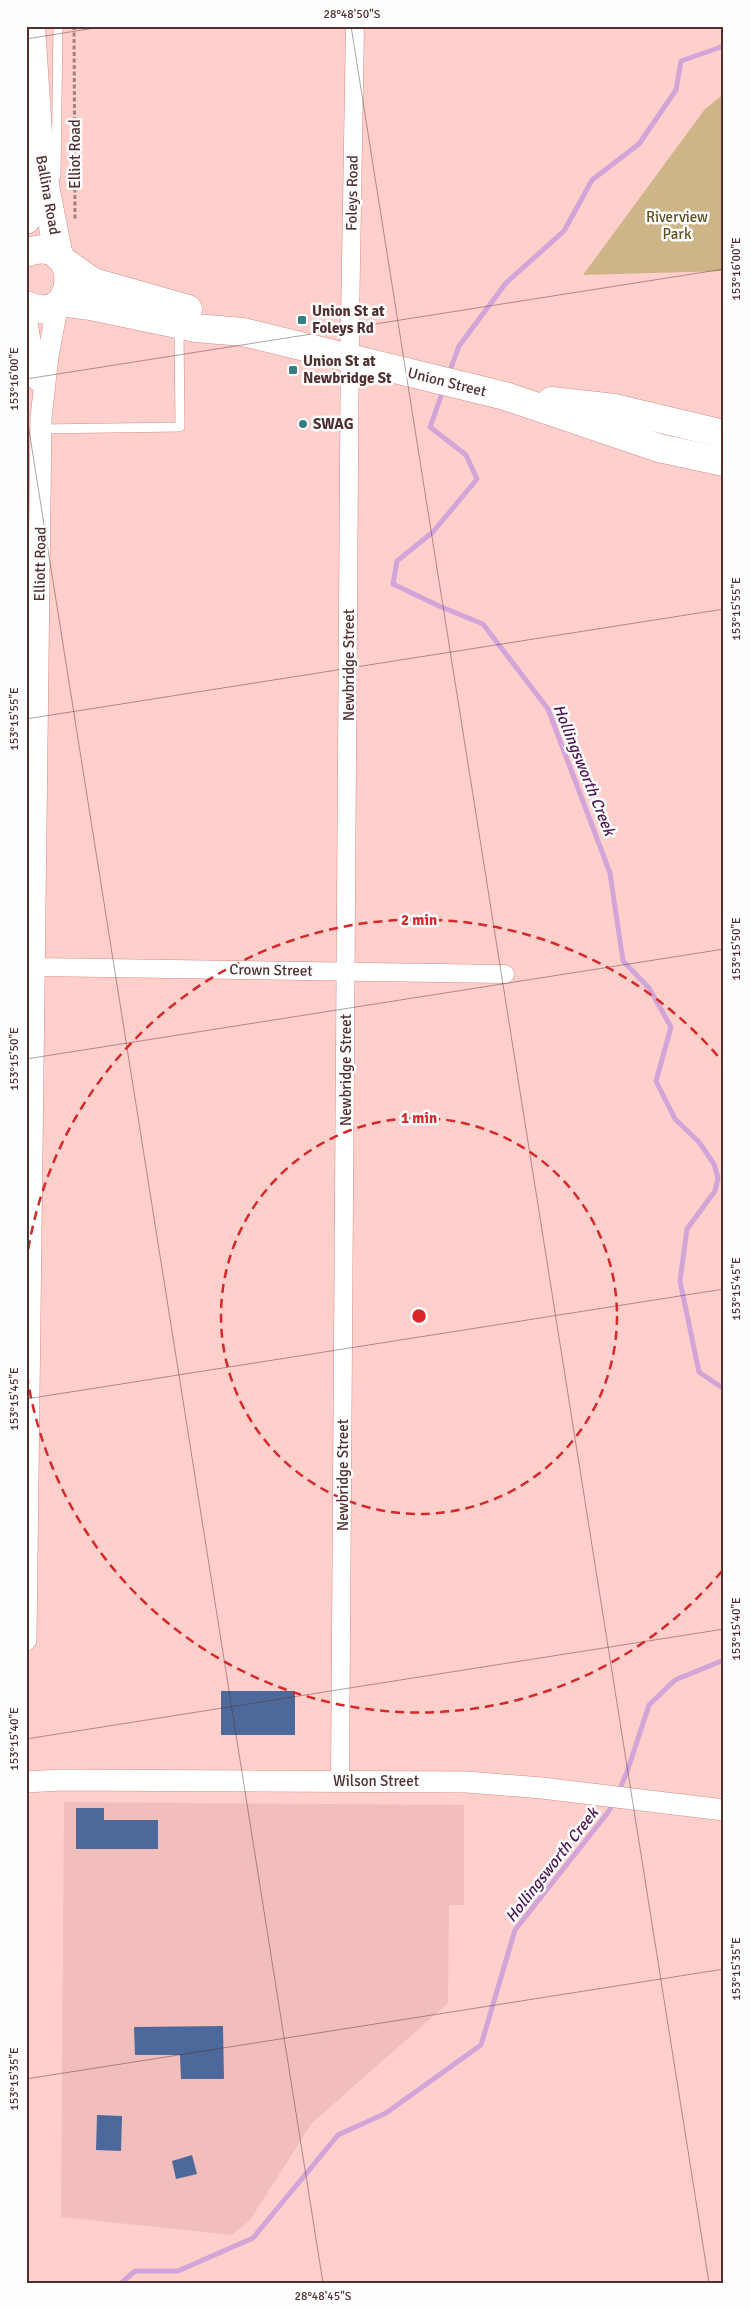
<svg xmlns="http://www.w3.org/2000/svg" width="750" height="2309" font-family="Signika,sans-serif">
<style>
.built{fill:#f1bebb}
.green{fill:#cdb587}
.lines{fill:none;stroke-linecap:round;stroke-linejoin:round}
.stream{stroke:#d2a4d7;stroke-width:5}
.building{fill:#4d689b}
.service-casing{stroke:#d38a86;stroke-width:10}
.minor-casing{stroke:#d38a86;stroke-width:19}
.tertiary-casing{stroke:#d38a86;stroke-width:22}
.primary-casing{stroke:#d38a86;stroke-width:29}
.path{stroke:#a67f7d;stroke-width:3;stroke-dasharray:4 2.5;stroke-linecap:butt}
.service{stroke:#fff;stroke-width:9}
.minor{stroke:#fff;stroke-width:18}
.tertiary{stroke:#fff;stroke-width:21}
.primary{stroke:#fff;stroke-width:28}
.ticks{fill:none;stroke:#503130;stroke-width:1;stroke-opacity:0.45}
.ring{fill:none;stroke:#d62828;stroke-width:2.5;stroke-dasharray:9 6}
.poi-dot{fill:#377f85;stroke:#fefefe;stroke-width:2}
.labels{text-anchor:middle;dominant-baseline:central;stroke-width:5;stroke-linejoin:round;paint-order:stroke}
.street-label{font-size:15px;fill:#503130;stroke:#fefefe}
.park-label{font-size:15px;fill:#644e1f;stroke:#fefefe}
.poi-label{font-size:15px;font-weight:bold;fill:#503130;stroke:#fefefe;text-anchor:start}
.water-label{font-size:16px;font-style:italic;fill:#4b1452;stroke:#fefefe}
.centre{fill:#d62828;stroke:#fefefe;stroke-width:2.5}
.ring-label{font-size:15px;text-anchor:middle;font-weight:bold;fill:#d62828;stroke:#fefefe;stroke-width:5;stroke-linejoin:round;paint-order:stroke}
.neatline{fill:none;stroke:#503130;stroke-width:2}
.ticks-label{font-size:12px;text-anchor:middle;fill:#503130}
</style>
<rect width="100%" height="100%" fill="#ffcfcc"/>
<polygon class="built" points="64,1802 464,1805 464,1905 449,1905 448,2003 312,2123 250,2220 232,2235 61,2217"/>
<polygon class="green" points="724,94 724,271 583,275 705,109"/>
<g class="lines">
<g class="stream">
<polyline points="449,373 459,346 506,283 564,231 592,180 639,144 676,90 681,61 724,46"/>
<polyline points="444,388 430,427 466,455 477,479 433,532 397,561 393,584 439,606 483,624 548,709 610,873 623,961 649,988 671,1027 656,1081 675,1119 699,1142 714,1164 718,1178 715,1191 687,1229 680,1281 699,1372 724,1389"/>
<polyline points="618,1793 627,1772 649,1705 675,1680 724,1660"/>
<polyline points="121,2283 135,2271 178,2271 253,2238 338,2135 386,2113 481,2045 515,1930 609,1811 614,1801"/>
</g>
</g>
<g class="building">
<rect x="221" y="1691" width="74" height="44"/>
<polygon points="76,1808 104,1808 104,1820 158,1820 158,1849 76,1849"/>
<polygon points="223,2026 224,2079 181,2079 180,2055 135,2055 134,2027"/>
<polygon points="97,2115 122,2116 121,2151 96,2150"/>
<polygon points="192,2155 197,2174 176,2179 172,2161"/>
</g>
<g class="lines">
<defs>
<g id="service">
<polyline points="56,176 58,26"/>
<polyline points="41,429 180,427 179,327"/>
</g>
<g id="minor">
<polyline points="36,967 505,974"/>
<polyline points="340,1781 350,322 355,26"/>
</g>
<g id="tertiary">
<polyline points="26,318 37,380"/>
<polyline points="26,1640 41,418 48,356 58,303"/>
<polyline points="26,1782 61,1780 467,1782 542,1788 724,1810"/>
</g>
<g id="primary">
<polyline points="31,26 38,133 46,191 59,257"/>
<polyline points="26,220 34,170"/>
<path d="M 26,253 C 84,230 81,331 26,305"/>
<polyline points="63,261 93,282 188,309"/>
<polyline points="60,302 91,306 196,328 243,332 505,396 659,448 724,462"/>
<polyline points="551,401 615,408 724,434"/>
</g>
</defs>
<use href="#service" class="service-casing"/>
<use href="#minor" class="minor-casing"/>
<use href="#tertiary" class="tertiary-casing"/>
<use href="#primary" class="primary-casing"/>
<polyline class="path" points="74,26 75,219"/>
<use href="#service" class="service"/>
<use href="#minor" class="minor"/>
<use href="#tertiary" class="tertiary"/>
<use href="#primary" class="primary"/>
</g>
<path class="ticks" d="M 351,26 L 709,2283M 26,39 L 107,26M 26,379 L 724,269M 26,411 L 323,2283M 26,719 L 724,609M 26,1059 L 724,949M 26,1399 L 724,1289M 26,1739 L 724,1629M 26,2079 L 724,1969"/>
<g class="ring">
<circle cx="419" cy="1316" r="198"/>
<path d="M722 1571A396 396 0 0 1 26 1368M26 1264A396 396 0 0 1 722 1061"/>
</g>
<g class="poi-dot">
<rect x="297" y="315" width="10" height="10" rx="2.5"/>
<rect x="288" y="365" width="10" height="10" rx="2.5"/>
<circle cx="303" cy="424" r="5"/>
</g>
<g class="labels">
<g class="street-label">
<text transform="translate(75 154) rotate(-90)">Elliot Road</text>
<text transform="translate(352 193) rotate(-89)">Foleys Road</text>
<text transform="translate(48 195) rotate(80)">Ballina Road</text>
<text transform="translate(447 382) rotate(14)">Union Street</text>
<text transform="translate(40 564) rotate(-89)">Elliott Road</text>
<text transform="translate(349 665) rotate(-90)">Newbridge Street</text>
<text transform="translate(271 970) rotate(1)">Crown Street</text>
<text transform="translate(346 1070) rotate(-90)">Newbridge Street</text>
<text transform="translate(343 1475) rotate(-90)">Newbridge Street</text>
<text x="376" y="1781">Wilson Street</text>
</g>
<g class="park-label">
<text x="677" y="217">Riverview<tspan x="677" dy="17">Park</tspan></text>
</g>
<g class="poi-label">
<text x="312" y="311">Union St at<tspan x="312" dy="17">Foleys Rd</tspan></text>
<text x="303" y="361">Union St at<tspan x="303" dy="17">Newbridge St</tspan></text>
<text x="313" y="424">SWAG</text>
</g>
<g class="water-label">
<text transform="translate(584 770) rotate(68)">Hollingsworth Creek</text>
<text transform="translate(552 1865) rotate(-52)">Hollingsworth Creek</text>
</g>
</g>
<circle cx="419" cy="1316" r="8" class="centre"/>
<g class="ring-label">
<text x="419" y="925">2 min</text>
<text x="419" y="1123">1 min</text>
</g>
<rect width="750" height="2309" fill="none" stroke="#fefefe" stroke-width="55"/>
<rect x="28" y="28" width="694" height="2254" class="neatline"/>
<g class="ticks-label">
<text x="352" y="18">28°48'50"S</text>
<text transform="translate(736 269) rotate(-90)" y="4">153°16'00"E</text>
<text transform="translate(14 379) rotate(-90)" y="4">153°16'00"E</text>
<text transform="translate(736 609) rotate(-90)" y="4">153°15'55"E</text>
<text transform="translate(14 719) rotate(-90)" y="4">153°15'55"E</text>
<text transform="translate(736 949) rotate(-90)" y="4">153°15'50"E</text>
<text transform="translate(14 1059) rotate(-90)" y="4">153°15'50"E</text>
<text transform="translate(736 1289) rotate(-90)" y="4">153°15'45"E</text>
<text transform="translate(14 1399) rotate(-90)" y="4">153°15'45"E</text>
<text transform="translate(736 1629) rotate(-90)" y="4">153°15'40"E</text>
<text transform="translate(14 1739) rotate(-90)" y="4">153°15'40"E</text>
<text transform="translate(736 1969) rotate(-90)" y="4">153°15'35"E</text>
<text transform="translate(14 2079) rotate(-90)" y="4">153°15'35"E</text>
<text x="323" y="2300">28°48'45"S</text>
</g>
</svg>
